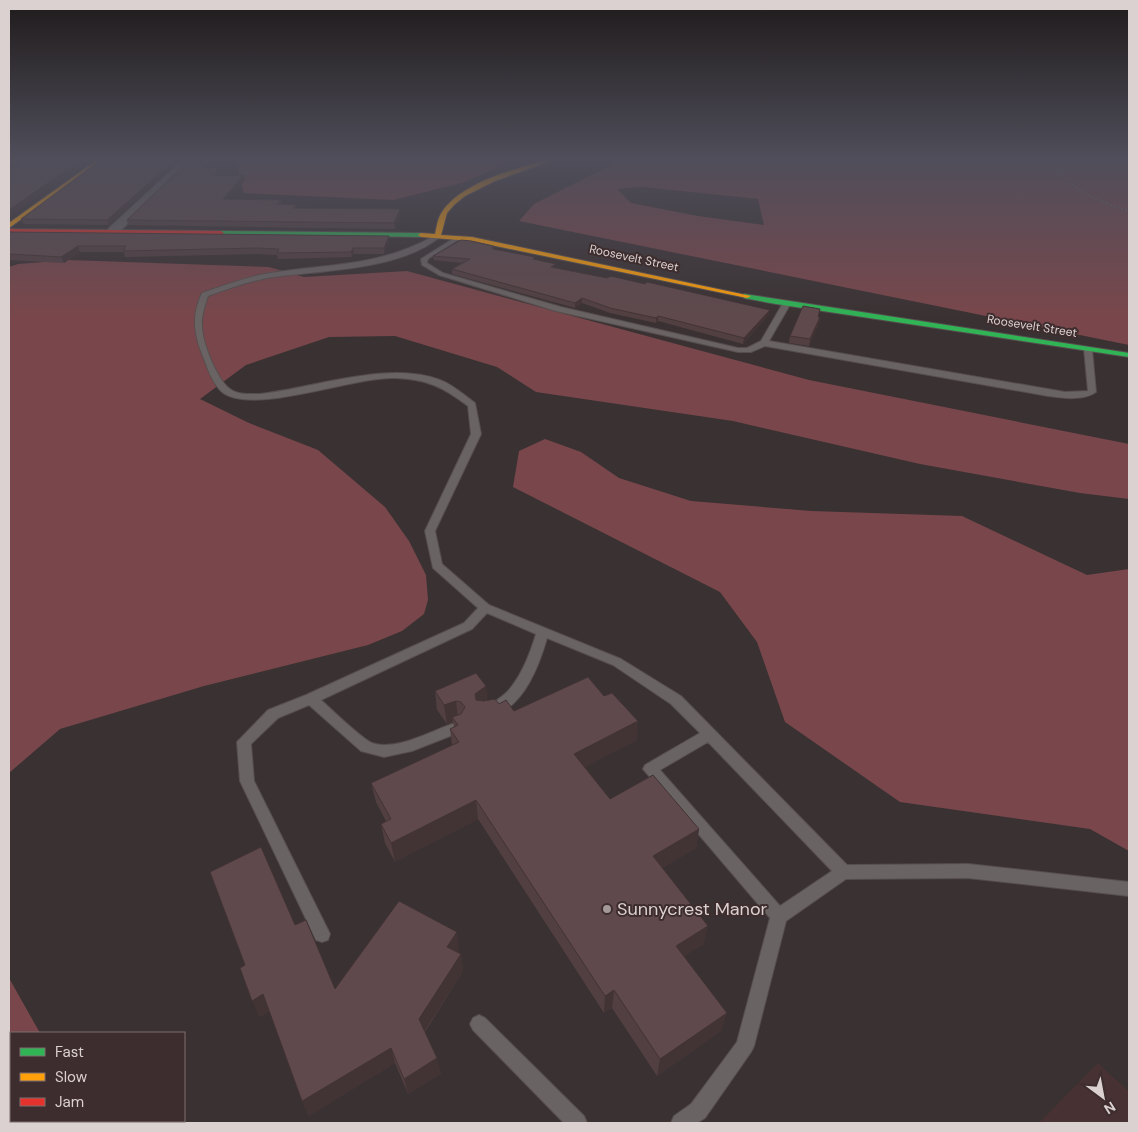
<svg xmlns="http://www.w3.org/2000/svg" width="1138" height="1132" font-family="'DM Sans',sans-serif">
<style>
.built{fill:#473133}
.green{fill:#79474b;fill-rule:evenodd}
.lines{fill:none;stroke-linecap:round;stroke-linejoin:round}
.lane-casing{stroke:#564e4e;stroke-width:2}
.street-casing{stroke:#564e4e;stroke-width:2}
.fast-casing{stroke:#564e4e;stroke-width:2}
.slow-casing{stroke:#564e4e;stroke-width:2}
.jam-casing{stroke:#564e4e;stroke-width:2}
.path{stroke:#6a6363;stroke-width:2;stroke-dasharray:2 2;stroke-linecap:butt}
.lane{fill:#6a6363;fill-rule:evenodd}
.street{fill:#6a6363;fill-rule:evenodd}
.fast{fill:#30b455;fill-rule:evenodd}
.slow{fill:#ff9f0a;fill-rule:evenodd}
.jam{fill:#e5322d;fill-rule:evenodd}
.wall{fill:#523f41}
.shaded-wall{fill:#423335}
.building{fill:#5f494c;stroke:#423335}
.poi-dot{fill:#a39999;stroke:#3e2d2e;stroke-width:2}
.labels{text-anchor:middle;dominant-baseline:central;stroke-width:4;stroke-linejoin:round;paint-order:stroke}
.far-street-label{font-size:12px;fill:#dcd1d1;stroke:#3e2d2e}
.near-poi-label{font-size:18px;fill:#dcd1d1;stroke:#3e2d2e;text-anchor:start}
</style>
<rect width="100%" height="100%" fill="#3a3132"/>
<polygon class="built" points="1098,1063 1129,1092 1129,1123 1039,1123"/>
<g class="green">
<polygon points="239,160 515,160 462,183 393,200 244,193 238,172"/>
<path d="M 612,160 L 1129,160 L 1129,345 L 519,221 L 534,204 L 617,162 ZM 643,187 L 758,199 L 764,225 L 698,216 L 631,203 L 617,189 Z"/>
<polygon points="68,260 269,267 304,277 407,271 809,380 1129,444 1129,499 1080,493 920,464 733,421 536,392 497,367 395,336 329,337 246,365 200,399 249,423 318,450 385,507 409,541 426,575 428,600 424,614 402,631 368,645 204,686 60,729 9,773 9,267 18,264"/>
<polygon points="545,439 581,452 619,478 691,501 811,511 962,516 1087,575 1129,569 1129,851 1090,829 900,802 785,722 757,642 720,592 513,487 519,451"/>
<polygon points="9,978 40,1033 11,1033 11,1121 92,1121 94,1123 9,1123"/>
</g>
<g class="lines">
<defs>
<g id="lane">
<path d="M 436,235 L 441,236 C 400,271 319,270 267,278 C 247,282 227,289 208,296 C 205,306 201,316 202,326 C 202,342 217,380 230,389 C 238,395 249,394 260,394 C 313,388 390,360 440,380 C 453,385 464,395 475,403 L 481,434 L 435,531 L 442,564 L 489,605 L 621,659 L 681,696 L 847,865 L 968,864 L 1129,882 L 1129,896 L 968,878 L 846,879 L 786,921 L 754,1046 L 751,1052 L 705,1118 L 697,1123 L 671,1123 L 674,1116 L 691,1104 L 737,1042 L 770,918 L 643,769 L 645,765 L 700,733 L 671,704 L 613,665 L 547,638 C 539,666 524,706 494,715 L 489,714 L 487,710 C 491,702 502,698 508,691 C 522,675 530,654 536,634 L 487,613 L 472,629 L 321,700 C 331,709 362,739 372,743 C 397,752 434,729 458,722 L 463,723 L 465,727 L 463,731 L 412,751 L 384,757 L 361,751 L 309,705 L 278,718 L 251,744 L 254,781 L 330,934 L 328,940 L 322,942 L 316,940 L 240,781 L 237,742 L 268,710 L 306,695 L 464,623 L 478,608 L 433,568 L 425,531 L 471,434 L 468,406 C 443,387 427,379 395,378 C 355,376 252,416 222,392 C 213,384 208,370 204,359 C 194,336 191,316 202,293 C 223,286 243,278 265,274 C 328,263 377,268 436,235 ZM 708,742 L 832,871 L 780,906 L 660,770 Z"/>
<path d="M 456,237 L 461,238 L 429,258 L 427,261 L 427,263 L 443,273 L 561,307 L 738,348 L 747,348 L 761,341 L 783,303 L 787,301 L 791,303 L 769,341 L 1065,392 L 1088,391 L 1084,349 L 1088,347 L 1092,349 L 1096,392 C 1084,401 1063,398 1048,396 L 765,346 L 751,352 L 738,352 L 556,311 L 439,275 L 422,265 L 421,259 Z"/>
<polygon points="479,1015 485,1018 584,1116 587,1123 564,1123 473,1030 470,1024 473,1018"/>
</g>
<polygon id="street" points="183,160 193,160 117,234 109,234 107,231 109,228"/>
<g id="fast">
<polygon points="221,231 421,233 424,235 421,237 219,234 219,232"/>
<polygon points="744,294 1129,353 1129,357 776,304 744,298"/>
</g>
<g id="slow">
<polygon points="97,160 103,160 9,228 9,223"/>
<path d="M 547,160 L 554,160 L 495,181 L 465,196 L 454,205 L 447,213 L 441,235 L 472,237 L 751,296 L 747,298 L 472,241 L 421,237 L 418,235 L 421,233 L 435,234 C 437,227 437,219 442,212 C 461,183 514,169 547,160 Z"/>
</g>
<polygon id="jam" points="9,229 221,231 224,233 221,235 9,233"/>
</defs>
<use href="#lane" class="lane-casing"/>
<use href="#street" class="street-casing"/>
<use href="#fast" class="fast-casing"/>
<use href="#slow" class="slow-casing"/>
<use href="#jam" class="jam-casing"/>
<path class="path" d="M 1053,163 C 1070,191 1099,201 1129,211"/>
<use href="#lane" class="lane"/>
<use href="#street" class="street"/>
<use href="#fast" class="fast"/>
<use href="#slow" class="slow"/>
<use href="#jam" class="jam"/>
</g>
<g class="wall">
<polygon points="101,160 109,225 24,224 21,219"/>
<polygon points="218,160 209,168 220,173 219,175 244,175 245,180 228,199 281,200 282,204 296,205 297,208 400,214 395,229 128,225 127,220"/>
<polygon points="9,232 389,242 384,254 354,254 352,257 278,259 277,255 257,254 125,257 124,252 80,252 64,263 9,260"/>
<polygon points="493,246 494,249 535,260 556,268 769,315 743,344 658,321 656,323 610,313 582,303 575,308 452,274 452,269 462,263 434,260 433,256"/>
<polygon points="818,317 820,317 819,324 809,346 789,343 790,336"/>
<polygon points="486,686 487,700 499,704 514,711 637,740 585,767 610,799 699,829 696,848 662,868 704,944 684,956 722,1030 657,1076 612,1008 604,1013 478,819 395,862 385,843 381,824 386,821 376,802 371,783 452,745 450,729 454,727 453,722 447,724 437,710 435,691"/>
<polygon points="295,925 335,989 459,949 457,952 461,954 463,971 425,1032 441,1074 408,1094 395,1063 309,1116 302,1101 270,1011 259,1017 245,965"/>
</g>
<g class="shaded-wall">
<polygon points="13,160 23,160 9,168 9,162"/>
<polygon points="81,160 90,160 9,217 9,210"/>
<polygon points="175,160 181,160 109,225 107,220"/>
<polygon points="211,160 218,160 204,172 203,167"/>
<polygon points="219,168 220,173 215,180 214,175"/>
<polygon points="244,175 245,180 224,205 223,199"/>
<polygon points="400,209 400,214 395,229 394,223"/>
<polygon points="389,236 389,242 384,254 384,248"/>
<polygon points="78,246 80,252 64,263 61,257"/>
<polygon points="353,248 354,254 352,257 351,252"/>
<polygon points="582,298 582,303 575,308 575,303"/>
<polygon points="770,310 769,315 743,344 744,338"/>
<polygon points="658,316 658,321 656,323 656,318"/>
<polygon points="820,317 819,324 809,346 810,339"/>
<polygon points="486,686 487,705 477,713 475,694"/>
<polygon points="456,701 458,720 452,717 453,722 447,724 444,705"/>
<polygon points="638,721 637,740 574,773 574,754"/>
<polygon points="476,800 478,819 395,862 391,843"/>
<polygon points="699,829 696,848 651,875 653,856"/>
<polygon points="708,926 704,944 673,964 676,946"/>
<polygon points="457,932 459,949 450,963 447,947"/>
<polygon points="461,954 463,971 422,1035 419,1019"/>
<polygon points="614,990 612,1008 604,1013 605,996"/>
<polygon points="263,994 271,1010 259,1017 252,1001"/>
<polygon points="727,1013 722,1030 657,1076 660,1059"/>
<polygon points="391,1048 395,1063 309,1116 302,1101"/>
<polygon points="437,1058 441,1074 408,1094 404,1079"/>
</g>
<g class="building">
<polygon points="26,160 81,160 9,210 9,170"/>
<polygon points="101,160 175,160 107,220 21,219"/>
<polygon points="189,160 211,160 203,167 219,168 214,175 244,175 223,199 281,200 277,204 296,205 293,208 400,209 394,223 127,220"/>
<polygon points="9,232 389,236 384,248 353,248 351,252 277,253 279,249 256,248 123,251 126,246 78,246 61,257 9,254"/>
<polygon points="461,240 471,241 493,246 493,249 535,257 533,259 556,264 551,267 607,278 611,276 645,284 647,282 770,310 744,338 658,316 656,318 610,308 582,298 575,303 452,269 470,259 433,256"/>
<polygon points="803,306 820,309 818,317 820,317 810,339 790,336"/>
<polygon points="476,673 486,686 475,694 476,700 484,701 495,699 499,704 506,700 514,711 588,677 604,696 612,693 638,721 574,754 610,799 653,775 699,829 653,856 708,926 676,946 727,1013 660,1059 614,990 605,996 476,800 391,843 381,824 391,819 371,783 459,742 450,729 458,725 452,717 461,714 465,707 461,702 456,701 444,705 435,691"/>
<polygon points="261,847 295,925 306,920 335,989 399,901 457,932 447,947 461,954 419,1019 437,1058 404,1079 391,1048 302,1101 263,994 252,1001 240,968 245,965 210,872"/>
</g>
<linearGradient id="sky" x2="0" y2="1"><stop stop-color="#201b1c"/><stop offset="0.5" stop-color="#4f4e5a"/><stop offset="1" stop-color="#4f4e5a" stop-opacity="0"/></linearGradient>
<rect width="1138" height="318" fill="url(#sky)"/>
<circle class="poi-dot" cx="607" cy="909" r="5"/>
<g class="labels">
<g class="far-street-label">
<text transform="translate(634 258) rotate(12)">Roosevelt Street</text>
<text transform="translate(1032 326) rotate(9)">Roosevelt Street</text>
</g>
<g class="near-poi-label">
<text x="617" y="909">Sunnycrest Manor</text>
</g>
</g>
<rect width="1138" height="1132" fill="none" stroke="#dcd1d1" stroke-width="20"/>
<rect x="10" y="1032" width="175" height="90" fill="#3e2d2e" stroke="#7d6f6f"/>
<rect x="20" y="1048" width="25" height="8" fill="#30b455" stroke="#7d6f6f"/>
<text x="55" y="1057" font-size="15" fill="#dcd1d1">Fast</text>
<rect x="20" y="1073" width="25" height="8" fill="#ff9f0a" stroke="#7d6f6f"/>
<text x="55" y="1082" font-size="15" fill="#dcd1d1">Slow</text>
<rect x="20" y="1098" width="25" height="8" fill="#e5322d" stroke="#7d6f6f"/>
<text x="55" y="1107" font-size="15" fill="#dcd1d1">Jam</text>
<g transform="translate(1103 1097) rotate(148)" stroke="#3e2d2e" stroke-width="4" paint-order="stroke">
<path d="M0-4L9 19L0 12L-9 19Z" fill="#dcd1d1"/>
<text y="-8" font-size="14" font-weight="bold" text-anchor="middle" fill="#dcd1d1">N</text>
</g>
</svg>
